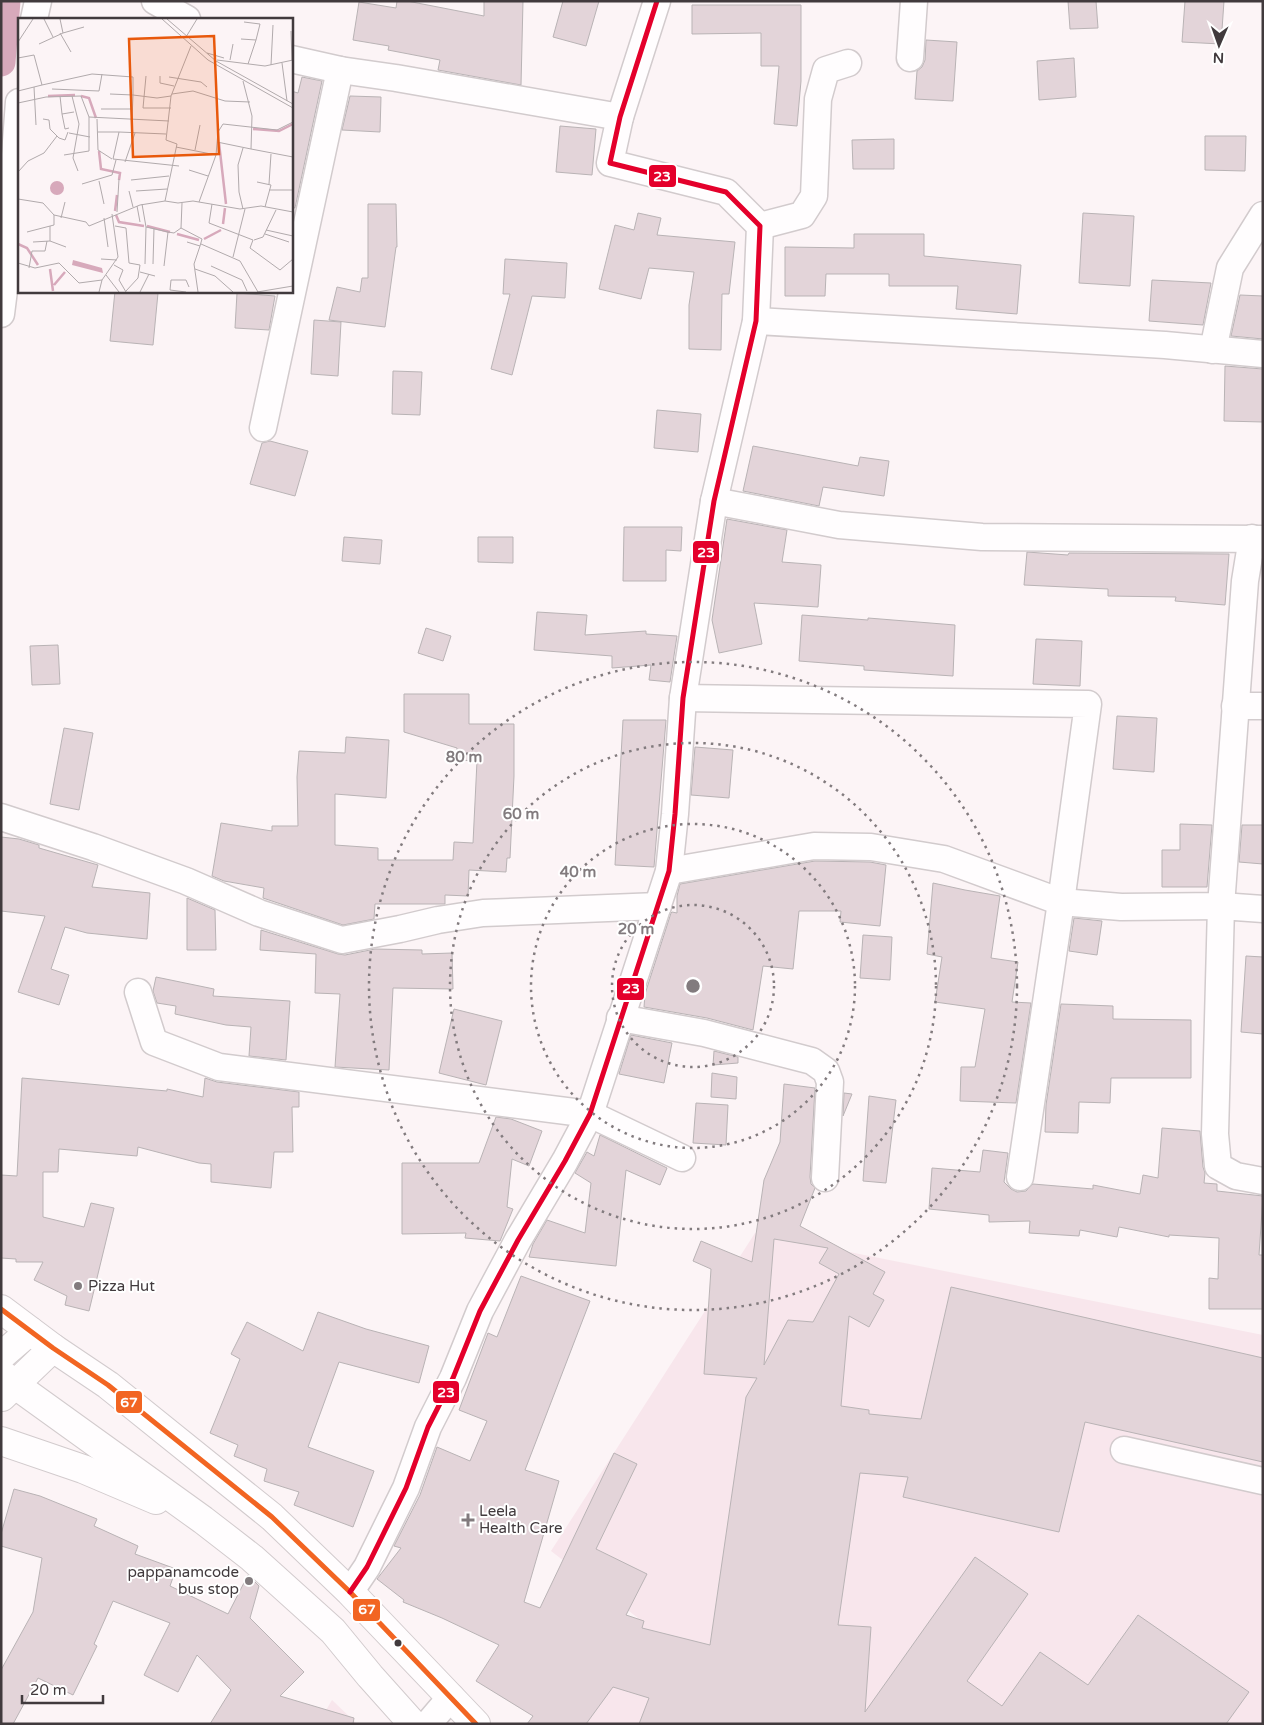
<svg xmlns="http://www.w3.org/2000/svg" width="1264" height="1725" font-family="'Varela Round',sans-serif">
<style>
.built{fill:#f8e6ec}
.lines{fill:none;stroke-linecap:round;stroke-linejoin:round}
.canal{stroke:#d7a9bb;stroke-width:29}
.building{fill:#e3d4d9;stroke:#b9b3b5;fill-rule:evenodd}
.minor-casing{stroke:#d2cbcd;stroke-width:29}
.major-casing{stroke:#d2cbcd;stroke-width:30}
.minor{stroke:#fffdfe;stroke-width:26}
.major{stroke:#fffdfe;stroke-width:28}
.bus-1-casing{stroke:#fff;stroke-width:9}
.bus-2-casing{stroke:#fff;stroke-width:9}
.bus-1{stroke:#f26522;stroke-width:5}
.bus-2{stroke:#e4002b;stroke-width:5}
.ring{fill:none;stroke:#827b7e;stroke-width:2.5;stroke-dasharray:2.5 5}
.poi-dot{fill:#827b7e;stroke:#fff;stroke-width:2}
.bus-dot{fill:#413a3d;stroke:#fff;stroke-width:2}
.labels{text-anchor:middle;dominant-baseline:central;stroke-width:4;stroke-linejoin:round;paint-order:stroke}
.poi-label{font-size:15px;fill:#413a3d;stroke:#fff;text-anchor:start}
.inset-river{fill:none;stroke:#d7a9bb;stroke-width:2.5}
.inset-road{fill:none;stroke:#b1aaac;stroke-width:1}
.view{fill:#e8590c;fill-opacity:0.15;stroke:#e8590c;stroke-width:2.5}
.inset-edge{fill:none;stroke:#413a3d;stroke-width:2.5}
.centre{fill:#827b7e;stroke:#fff;stroke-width:2.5}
.ring-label{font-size:15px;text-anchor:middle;font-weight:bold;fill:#827b7e;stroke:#fff;stroke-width:4;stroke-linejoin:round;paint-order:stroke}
.line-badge{stroke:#fff;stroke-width:2}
.badge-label{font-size:14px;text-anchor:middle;font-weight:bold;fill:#fff}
</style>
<rect width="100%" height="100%" fill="#fcf4f6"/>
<g class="built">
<polygon points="755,1233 1263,1335 1263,1724 561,1724 638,1618 551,1551"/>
<polygon points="332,1700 357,1724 318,1724"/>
</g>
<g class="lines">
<polyline class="canal" points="1,62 6,1"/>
</g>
<g class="building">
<polygon points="397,1 407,1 484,16 484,1 523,1 521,85 438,70 440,60 388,50 389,46 353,40 359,2 396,8"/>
<polygon points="563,1 599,1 586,46 553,37"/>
<polygon points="1068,1 1096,1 1098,28 1070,29"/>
<polygon points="1185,1 1224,1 1221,44 1182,42"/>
<polygon points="692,5 801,5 801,81 797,126 774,124 779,66 761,66 761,33 692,34"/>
<polygon points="926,40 957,42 953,101 915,99 917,71 922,67 925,60"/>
<polygon points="1074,58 1076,97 1039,100 1037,61"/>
<polygon points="302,77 322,81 295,208 291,207 291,91 298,93"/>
<polygon points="350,96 381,97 380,132 342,130"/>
<polygon points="560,126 596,129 592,175 556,172"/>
<polygon points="1205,136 1246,136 1245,171 1205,170"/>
<polygon points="894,139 894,169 853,169 852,140"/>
<polygon points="368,204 396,204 397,247 396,247 385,327 329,320 337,287 360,292 362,278 368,278"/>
<polygon points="638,213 661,218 657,235 735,242 729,294 722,294 721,350 689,349 689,305 694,272 649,268 641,299 599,289 615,225 634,230"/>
<polygon points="1083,213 1134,216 1130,286 1079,283"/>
<polygon points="854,234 924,234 924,256 1021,265 1017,314 956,309 958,286 889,286 889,274 826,274 825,296 785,296 785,247 854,248"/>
<polygon points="505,259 567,263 565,298 532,296 512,375 491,369 510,294 503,294"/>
<polygon points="1152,280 1211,283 1203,325 1149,321"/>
<polygon points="115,291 158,293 153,345 110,341"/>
<polygon points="237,293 275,296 269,330 235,328"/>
<polygon points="1240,295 1263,296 1263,339 1231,336"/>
<polygon points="314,320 341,322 338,376 311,374"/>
<polygon points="1225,366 1263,369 1263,422 1224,421"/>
<polygon points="393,371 422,372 420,415 392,414"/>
<polygon points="657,410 701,414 698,452 654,448"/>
<polygon points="270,441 308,451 295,496 250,484 262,443"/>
<polygon points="753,446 858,466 860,457 889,461 884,496 823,487 819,506 743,491"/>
<polygon points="727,519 787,530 782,562 821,565 818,607 754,603 762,644 719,653 712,620"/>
<polygon points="624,527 682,527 681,551 666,550 666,581 623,581"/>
<polygon points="344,537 382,540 380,564 342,561"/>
<polygon points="478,537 513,537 513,563 478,562"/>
<polygon points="1027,552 1068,555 1069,553 1229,554 1225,605 1175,601 1176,597 1108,596 1108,589 1024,585"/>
<polygon points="537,612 587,615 585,635 646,631 646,634 677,636 670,682 649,680 651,665 612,668 612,656 534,650"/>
<polygon points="802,615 868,620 868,618 955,625 953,676 864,670 864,666 799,661"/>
<polygon points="426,628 451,636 443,661 418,653"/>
<polygon points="1036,639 1082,641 1080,686 1033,684"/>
<polygon points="58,645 60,684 32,685 30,646"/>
<polygon points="404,694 469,694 469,724 514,724 514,776 510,858 507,858 506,872 469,870 468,896 445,895 445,904 375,904 374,919 343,925 263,898 264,888 224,881 212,876 221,823 272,831 272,826 298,826 297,777 299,751 345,753 346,737 389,740 386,798 335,794 335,845 378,848 378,860 453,860 454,842 473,843 477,761 457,760 457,748 404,732"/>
<polygon points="1117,716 1157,718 1154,772 1113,769"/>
<polygon points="623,720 666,720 654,867 615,865"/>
<polygon points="64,728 93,733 79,810 50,804"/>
<polygon points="695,747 733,750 729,798 691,795"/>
<polygon points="1180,824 1212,825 1207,887 1162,887 1162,850 1180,850"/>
<polygon points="1242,825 1263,825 1263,864 1239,862"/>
<polygon points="1,837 19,839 39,845 39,848 98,865 92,887 150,893 147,939 87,933 65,927 51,969 69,975 59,1005 18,992 45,916 1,911"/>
<polygon points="815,861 870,862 886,865 880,926 840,922 841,911 799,911 793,969 763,966 753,1030 707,1018 644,1007 645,994 671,913 672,912 677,913 677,896 680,884"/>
<polygon points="933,883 965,890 1000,896 991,958 1018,962 1012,1002 1031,1003 1016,1103 960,1101 961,1067 975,1067 985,1009 935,1002 942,957 927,954"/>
<polygon points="187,898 215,910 216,950 187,950"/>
<polygon points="1074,918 1102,921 1097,955 1069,951"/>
<polygon points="261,930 338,954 345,955 375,949 422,950 422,954 452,953 453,989 393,988 389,1070 335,1067 340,994 315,993 316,954 260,950"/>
<polygon points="863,935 892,937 890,980 860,978"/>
<polygon points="1246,956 1263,957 1263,1034 1241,1032"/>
<polygon points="156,977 214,989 213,996 290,1001 286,1060 249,1056 251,1027 226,1025 175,1014 176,1006 157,1003 153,991"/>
<polygon points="1061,1004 1113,1006 1113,1019 1191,1020 1191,1078 1111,1078 1110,1103 1079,1102 1078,1133 1045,1132 1046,1105"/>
<polygon points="454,1009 502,1021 486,1085 439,1073"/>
<polygon points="631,1035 672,1043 664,1083 619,1074"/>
<polygon points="714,1051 738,1057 738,1063 713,1065"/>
<polygon points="712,1073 737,1077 736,1099 711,1097"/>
<polygon points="22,1078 167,1091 167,1089 203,1097 205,1078 217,1082 299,1092 299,1107 292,1107 293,1152 274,1152 271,1188 211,1182 211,1164 199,1163 138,1147 137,1156 59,1149 58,1172 43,1172 43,1217 84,1227 91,1203 114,1208 89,1311 65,1305 67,1296 34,1280 43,1262 16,1262 16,1259 1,1258 1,1175 17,1176"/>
<path d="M 784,1084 L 815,1088 L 810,1177 L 811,1184 L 815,1188 L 800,1226 L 885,1272 L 873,1294 L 884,1300 L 869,1327 L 849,1316 L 841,1406 L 869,1410 L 869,1414 L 921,1419 L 951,1287 L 1263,1358 L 1263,1462 L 1085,1422 L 1059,1532 L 903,1497 L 908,1477 L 860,1473 L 838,1625 L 871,1627 L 865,1712 L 975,1557 L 1028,1594 L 967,1681 L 1002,1706 L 1040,1652 L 1088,1685 L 1138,1615 L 1249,1692 L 1226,1724 L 639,1724 L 649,1698 L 613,1687 L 586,1724 L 527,1724 L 533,1716 L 476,1681 L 499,1645 L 442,1618 L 403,1602 L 404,1600 L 377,1579 L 401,1548 L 394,1546 L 420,1495 L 437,1447 L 470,1461 L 487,1421 L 459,1410 L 488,1333 L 497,1337 L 521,1276 L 590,1301 L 525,1470 L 559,1481 L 524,1602 L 540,1608 L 614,1453 L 637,1464 L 596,1549 L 647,1574 L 626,1615 L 644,1621 L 642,1628 L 710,1645 L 746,1397 L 757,1378 L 704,1374 L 711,1269 L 693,1261 L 701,1241 L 752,1262 L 764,1180 L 780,1142 ZM 774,1239 L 828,1248 L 819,1263 L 839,1274 L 813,1322 L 788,1320 L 764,1365 Z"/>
<polygon points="844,1093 852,1094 843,1116"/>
<polygon points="869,1096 896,1100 886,1183 863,1181"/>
<polygon points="696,1103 728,1105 726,1145 693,1143"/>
<polygon points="496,1117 511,1119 542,1131 529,1166 512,1159 507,1207 513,1209 500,1241 465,1238 466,1233 402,1234 402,1163 479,1163"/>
<polygon points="1162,1128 1200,1131 1203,1167 1205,1173 1204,1183 1217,1184 1217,1191 1263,1196 1259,1255 1263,1255 1263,1309 1209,1309 1209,1278 1218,1279 1219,1238 1169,1235 1169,1237 1119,1227 1117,1237 1080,1230 1079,1236 1029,1233 1030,1221 989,1222 989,1215 929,1209 932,1168 980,1172 983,1150 1008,1153 1004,1182 1011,1189 1017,1192 1026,1191 1033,1184 1093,1189 1093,1185 1140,1194 1143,1175 1158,1178"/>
<polygon points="600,1135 667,1168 660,1185 626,1170 616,1266 529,1257 533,1244 547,1220 585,1233 591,1183 575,1173 587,1152 594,1156"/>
<polygon points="318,1312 366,1329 429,1346 419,1383 339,1362 308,1447 374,1471 353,1527 294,1505 299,1492 264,1481 267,1469 234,1456 238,1445 210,1433 240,1359 231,1354 247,1322 303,1351"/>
<polygon points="14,1489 40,1496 97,1519 94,1526 138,1546 135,1554 176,1569 170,1586 228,1614 248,1575 259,1586 250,1618 304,1672 280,1696 354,1718 353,1724 210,1724 231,1690 197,1655 178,1692 144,1675 170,1623 113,1601 94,1644 97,1646 73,1695 38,1678 13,1724 1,1724 1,1670 33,1612 42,1558 1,1546 1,1534"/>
</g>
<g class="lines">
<defs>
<g id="minor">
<polyline points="155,1 187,19"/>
<polyline points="34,19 38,1"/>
<polyline points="910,58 914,1"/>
<polyline points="291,59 340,70 396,78 620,117"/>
<polyline points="760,226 802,215 814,196 818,99 826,70 848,63"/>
<polyline points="1,314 6,274 19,102"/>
<polyline points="756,321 1165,345 1263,354"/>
<polyline points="1213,350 1230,268 1263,215"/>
<polyline points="263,428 340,70"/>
<polyline points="714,501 839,525 982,537 1263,539"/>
<polyline points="683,698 1088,704 1061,902 1020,1177"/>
<polyline points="1235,706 1263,706"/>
<polyline points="1,817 93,847 186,881 259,913 342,940 400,929 438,920 483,913 658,906"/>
<polyline points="669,871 814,846 871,847 944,859 1061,902 1121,907 1221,906 1245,581 1252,538"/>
<polyline points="1263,909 1221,906 1215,1134 1218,1166 1236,1176 1263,1181"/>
<polyline points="138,992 154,1042 219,1067 590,1114 682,1158"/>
<polyline points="620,1018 704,1033 812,1061 826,1071 830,1082 825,1178"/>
<polyline points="1124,1450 1263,1481"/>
<polyline points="350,1592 367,1567 406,1488 428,1427 453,1378 480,1311 518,1240 565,1161 590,1114 669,871 675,814 683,698 714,501 756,321 760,226 726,192 610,163 620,117 657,1"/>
<polyline points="428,1724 451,1697"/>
</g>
<g id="major">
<polyline points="1,1309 53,1348 108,1385 272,1517 350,1592 476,1724"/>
<polyline points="1,1356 30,1331"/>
<polyline points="1,1373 14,1384 203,1520 252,1558 333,1631 370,1676 413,1724"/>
<polyline points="2,1397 53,1348"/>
<polyline points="1,1441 83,1469 156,1500"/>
</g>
</defs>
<use href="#minor" class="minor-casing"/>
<use href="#major" class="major-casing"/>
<use href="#minor" class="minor"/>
<use href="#major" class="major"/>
<defs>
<polyline id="bus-1" points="1,1309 53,1348 108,1385 272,1517 350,1592 476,1724"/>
<polyline id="bus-2" points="350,1592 367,1567 406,1488 428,1427 453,1378 480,1311 518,1240 565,1161 590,1114 669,871 675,814 683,698 714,501 756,321 760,226 726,192 610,163 620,117 657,1"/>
</defs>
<use href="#bus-1" class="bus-1-casing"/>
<use href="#bus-2" class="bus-2-casing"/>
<use href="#bus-1" class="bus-1"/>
<use href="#bus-2" class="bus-2"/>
</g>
<g class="ring">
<circle cx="693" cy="986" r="81"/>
<circle cx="693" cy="986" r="162"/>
<circle cx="693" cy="986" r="243"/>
<circle cx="693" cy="986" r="324"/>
</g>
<g class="poi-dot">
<circle cx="78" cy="1286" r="5"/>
<path d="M465.5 1512.5h5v5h5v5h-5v5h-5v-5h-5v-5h5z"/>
<circle cx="249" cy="1581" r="5"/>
</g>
<circle class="bus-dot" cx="398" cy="1643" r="4.5"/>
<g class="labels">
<g class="poi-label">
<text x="88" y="1286">Pizza Hut</text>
<text x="479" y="1511">Leela<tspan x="479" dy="17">Health Care</tspan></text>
<text x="239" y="1572" text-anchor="end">pappanamcode<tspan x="239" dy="17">bus stop</tspan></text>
</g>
</g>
<g transform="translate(18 18)">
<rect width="275" height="275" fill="#fcf4f6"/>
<path d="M32 170a7 7 0 1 1 14 0a7 7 0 1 1-14 0ZM 55,242 L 84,250 L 85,255 L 54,247 Z" fill="#d7a9bb"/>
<path class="inset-river" d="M 30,78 L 57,77M 63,78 L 71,80 L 78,100M 235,111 L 261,113 L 275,106M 201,125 L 208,186M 81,133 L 83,151 L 102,155 L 101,162M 97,193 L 99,177M 98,197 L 101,204 L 126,208M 205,206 L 207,190M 129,208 L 152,214M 159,216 L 181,222M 186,221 L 203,212M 0,226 L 9,230 L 20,247M 32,251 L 35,273M 36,267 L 47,254"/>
<path class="inset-road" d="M 26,1 L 35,19M 144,1 L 190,42 L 275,90M 149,1 L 198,43 L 275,86M 226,4 L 242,6 L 238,22M 273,13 L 274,43M 42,15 L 53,34M 45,15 L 66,9M 168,19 L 179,1M 223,21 L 238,22 L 230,46M 0,24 L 15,1M 21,26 L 45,15 L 42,1M 189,35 L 206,40M 0,40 L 16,37 L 24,67 L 0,73M 199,42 L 247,48 L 275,42M 212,42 L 215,26M 264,45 L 269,83M 253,47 L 255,7M 128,58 L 125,90 L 153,90M 142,58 L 142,65 L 156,68M 151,59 L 183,64 L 189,69M 225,63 L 234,98 L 233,131 L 275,139M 24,67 L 74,56 L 115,59 L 115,77 L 92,76M 16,69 L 18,107M 34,71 L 81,73 L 84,56M 154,76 L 175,73 L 207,83 L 232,84M 42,78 L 44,96M 54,78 L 61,106 L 55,140 L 60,153M 0,85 L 28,79 L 63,78 L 71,99M 83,91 L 115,91M 25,101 L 31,102 L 32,111 L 41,120 L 47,122 L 50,114M 79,101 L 80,132 L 94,141M 114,102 L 115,77 L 139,80 L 153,78M 51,110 L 47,111 L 44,96 L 56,94M 80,114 L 101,114M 51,115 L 72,119M 148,116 L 101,114 L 95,141 L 161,148M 199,124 L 233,131M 158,129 L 198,137 L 200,114 L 205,106 L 259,112 L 275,104M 225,130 L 220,147 L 221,174 L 225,191M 177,132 L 182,107M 46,137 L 71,133 L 71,99 L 151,103M 107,144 L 117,115M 171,152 L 190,158M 0,154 L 10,143 L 26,135 L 39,118M 113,162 L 151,158M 81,163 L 86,186M 239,164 L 253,167 L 247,189M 64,166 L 94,157 L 98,142M 251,166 L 253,136M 251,172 L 275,172M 111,173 L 115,189M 118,173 L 149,171M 0,181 L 25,185 L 36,197 L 68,204 L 71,208 L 122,187 L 147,183 L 159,126 L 148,122 L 153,78 L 173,28M 147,183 L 160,185 L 175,183 L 222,191 L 243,188 L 275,194M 181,184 L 198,137M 164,185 L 163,210 L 184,221 L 182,228 L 169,224M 124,186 L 128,209 L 127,246M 194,186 L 191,205 L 235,222 L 232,230 L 262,252 L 275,241M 119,188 L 122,204M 99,194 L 101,161M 43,200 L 47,184M 86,200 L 90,229M 97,208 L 108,210 L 111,245 L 122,247 L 120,260 L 108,273M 128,209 L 150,214M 248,212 L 275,218M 9,214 L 36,207 L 36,197M 247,216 L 271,224M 236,222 L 245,219 L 258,192M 32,223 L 48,229M 15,224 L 32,223 L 32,208M 183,226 L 222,243 L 240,274M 215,239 L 227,191M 83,241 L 99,242M 0,245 L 17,250 L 41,245 L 61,265 L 84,262M 135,246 L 136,210M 96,247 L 105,252 L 101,262 L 108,274M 146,248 L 150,214 L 156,215 L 163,210M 193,248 L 224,262 L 229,273M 11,250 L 14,233 L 27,233 L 29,223M 177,251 L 197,258 L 215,274M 122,254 L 137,258M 88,257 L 101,274M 81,274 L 84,262 L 100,239 L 94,196M 122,274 L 131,256M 168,274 L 152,272 L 153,262 L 168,262 L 171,269M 180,274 L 176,246 L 182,228M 239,274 L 275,268"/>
<path class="view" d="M 196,18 L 201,136 L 115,139 L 111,21 Z"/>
<rect width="275" height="275" class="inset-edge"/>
</g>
<circle cx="693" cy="986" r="8" class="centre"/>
<g class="ring-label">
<text x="464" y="762">80 m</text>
<text x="521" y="819">60 m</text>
<text x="578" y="877">40 m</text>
<text x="636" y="934">20 m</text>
</g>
<g class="line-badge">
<rect x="648" y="164" width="29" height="24" rx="5" fill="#e4002b"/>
<rect x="692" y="540" width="28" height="24" rx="5" fill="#e4002b"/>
<rect x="616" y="977" width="29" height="24" rx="5" fill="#e4002b"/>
<rect x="432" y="1380" width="28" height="24" rx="5" fill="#e4002b"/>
<rect x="115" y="1390" width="28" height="24" rx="5" fill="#f26522"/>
<rect x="352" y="1598" width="29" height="24" rx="5" fill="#f26522"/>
</g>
<g class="badge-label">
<text x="662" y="181">23</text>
<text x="706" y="557">23</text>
<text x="631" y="993">23</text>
<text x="446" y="1397">23</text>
<text x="129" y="1407">67</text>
<text x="367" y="1614">67</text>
</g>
<rect width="1264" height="1725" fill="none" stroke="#413a3d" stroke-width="5"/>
<g transform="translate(1219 45) rotate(182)" stroke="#ffffff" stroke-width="4" paint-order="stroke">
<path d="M0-4L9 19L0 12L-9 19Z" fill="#413a3d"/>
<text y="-8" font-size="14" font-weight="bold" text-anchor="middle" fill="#413a3d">N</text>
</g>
<path d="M22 1695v8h81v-8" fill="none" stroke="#413a3d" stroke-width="2.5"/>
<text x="30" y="1695" font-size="15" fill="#413a3d" stroke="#ffffff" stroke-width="4" paint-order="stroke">20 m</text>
</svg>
